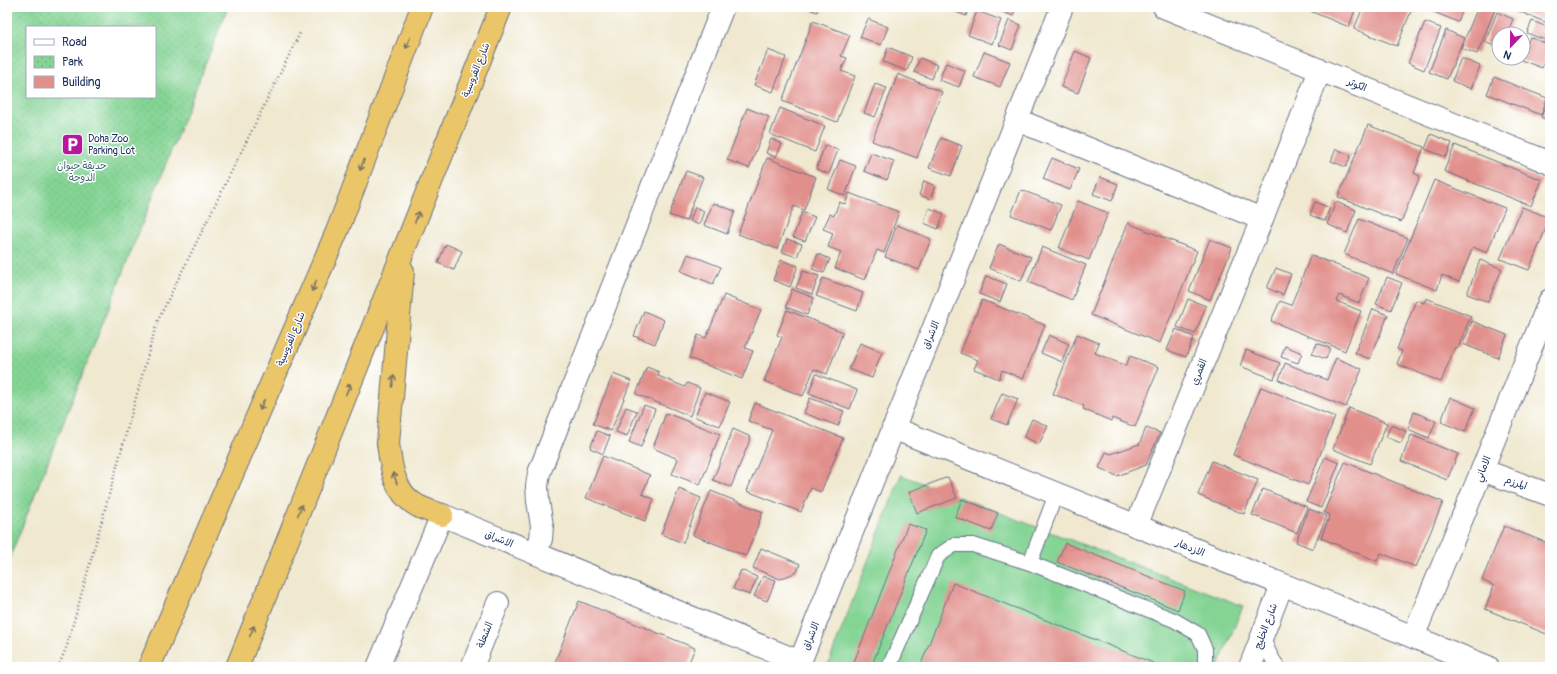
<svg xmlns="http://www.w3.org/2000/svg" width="1557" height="674" font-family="Pangolin,'Playpen Sans Arabic',sans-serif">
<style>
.green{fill:#84d494;stroke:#508279}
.park{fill:url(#park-dots);stroke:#508279;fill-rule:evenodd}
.building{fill:#e18f8b}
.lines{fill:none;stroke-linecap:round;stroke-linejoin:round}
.service-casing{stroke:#667086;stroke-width:16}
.minor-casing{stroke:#667086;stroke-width:24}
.trunk-casing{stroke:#667086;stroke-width:24}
.path{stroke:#667086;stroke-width:2.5;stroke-dasharray:1 3;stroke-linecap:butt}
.service{stroke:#fff;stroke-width:14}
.minor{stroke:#fff;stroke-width:22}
.trunk{stroke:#ebc669;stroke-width:22}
.oneway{stroke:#797363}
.labels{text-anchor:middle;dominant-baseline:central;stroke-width:3;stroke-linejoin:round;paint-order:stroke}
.street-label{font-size:10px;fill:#1b2f5e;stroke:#fff}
.poi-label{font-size:10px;fill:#1b2f5e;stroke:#fff;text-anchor:start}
.park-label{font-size:10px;fill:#3a616e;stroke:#fff}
</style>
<defs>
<pattern id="park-dots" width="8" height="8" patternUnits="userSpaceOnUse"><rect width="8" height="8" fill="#84d494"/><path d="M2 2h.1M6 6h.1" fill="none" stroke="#71b682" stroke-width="1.8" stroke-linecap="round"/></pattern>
</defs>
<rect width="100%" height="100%" fill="#fff"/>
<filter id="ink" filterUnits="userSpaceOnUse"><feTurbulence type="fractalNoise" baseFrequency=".025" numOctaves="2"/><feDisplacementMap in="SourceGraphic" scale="8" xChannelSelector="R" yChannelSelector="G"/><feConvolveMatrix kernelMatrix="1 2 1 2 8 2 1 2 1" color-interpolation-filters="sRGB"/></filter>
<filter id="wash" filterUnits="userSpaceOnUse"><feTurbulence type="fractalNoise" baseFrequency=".012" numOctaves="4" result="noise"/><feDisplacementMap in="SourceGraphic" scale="16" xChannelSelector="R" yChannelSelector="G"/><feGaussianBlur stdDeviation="0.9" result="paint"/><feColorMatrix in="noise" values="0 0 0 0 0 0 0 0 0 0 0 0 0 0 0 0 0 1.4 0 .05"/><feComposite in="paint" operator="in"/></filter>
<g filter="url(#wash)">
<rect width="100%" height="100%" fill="#f0e9d0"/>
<polygon class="green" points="901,475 1243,606 1218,667 827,667"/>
<path class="park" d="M 7,7 L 228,7 L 7,565 ZM 27,27 L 155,27 L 155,97 L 27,97 Z"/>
<g id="blocks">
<g class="building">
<polygon points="804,7 819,7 817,12"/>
<polygon points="943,7 969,7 966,16"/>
<polygon points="990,7 1016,7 1013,16"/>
<polygon points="1312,7 1356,7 1349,27 1310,11"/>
<polygon points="1363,7 1408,7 1412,9 1397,46 1354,29"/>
<polygon points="1422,7 1464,7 1458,22"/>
<polygon points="1478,7 1496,7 1477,54 1461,48"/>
<polygon points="1514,7 1550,7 1550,24 1513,9"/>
<polygon points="977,11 1001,20 992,44 968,35"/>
<polygon points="1497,12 1513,19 1507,34 1499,34 1499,48 1485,42"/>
<polygon points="868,19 888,27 881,45 860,37"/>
<polygon points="1009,20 1021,25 1012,50 999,45"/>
<polygon points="813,21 850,35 841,56 847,58 841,71 855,76 837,122 782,101"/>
<polygon points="1532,21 1550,28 1550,42 1527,33"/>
<polygon points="1425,22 1441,28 1424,70 1408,63"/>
<polygon points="1446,30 1464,38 1447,79 1429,72"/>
<polygon points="1530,37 1550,45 1550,62 1545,60 1542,68 1521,60"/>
<polygon points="888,47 912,57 907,71 883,62"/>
<polygon points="768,50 786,57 773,92 754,85"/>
<polygon points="1075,51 1091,58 1078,93 1061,87"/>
<polygon points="984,52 1010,62 1000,87 974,77"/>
<polygon points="920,58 937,65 932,79 914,72"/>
<polygon points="1461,58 1480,66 1471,89 1452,81"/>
<polygon points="946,63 965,71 959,87 939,80"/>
<polygon points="898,74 942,92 917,158 872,141"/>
<polygon points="1494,77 1547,98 1541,115 1487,94"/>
<polygon points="875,84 887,88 875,117 864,113"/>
<polygon points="1550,96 1550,121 1541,117"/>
<polygon points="747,108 769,117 749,168 727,160"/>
<polygon points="780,108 825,126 815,152 770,134"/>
<polygon points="1368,125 1424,147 1414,173 1420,176 1401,222 1338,197"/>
<polygon points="1431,134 1452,143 1446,157 1425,149"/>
<polygon points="941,138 962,146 951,176 929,168"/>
<polygon points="771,139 782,144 776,157 766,153"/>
<polygon points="825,145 838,150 829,174 816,169"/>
<polygon points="1455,145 1542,180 1531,206 1444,171"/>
<polygon points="1336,149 1351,155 1346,167 1331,161"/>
<polygon points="871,153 894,161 887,180 864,171"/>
<polygon points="767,158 816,177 804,210 794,206 777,249 738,234"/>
<polygon points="1052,158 1079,169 1070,190 1043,179"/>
<polygon points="840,160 856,166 845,196 828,189"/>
<polygon points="686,171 703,177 686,221 669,215"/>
<polygon points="1100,177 1118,184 1112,201 1093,194"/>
<polygon points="1434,180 1505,208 1487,253 1473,247 1459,282 1442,275 1437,290 1396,274"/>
<polygon points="924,181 935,186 930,199 919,195"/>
<polygon points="1021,190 1061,205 1051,230 1011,215"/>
<polygon points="849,193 899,212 884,253 877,250 865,280 835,268 841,252 828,247 833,233 823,229 830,214 834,216 839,202 845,204"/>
<polygon points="1078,201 1108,213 1089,260 1059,248"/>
<polygon points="1315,202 1330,208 1325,221 1310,215"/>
<polygon points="1336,202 1356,210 1347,233 1327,224"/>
<polygon points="713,203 735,211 727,234 704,225"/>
<polygon points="695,207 704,211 699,225 690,221"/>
<polygon points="1522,207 1550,218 1529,270 1500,259"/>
<polygon points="929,208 944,214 938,229 924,223"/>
<polygon points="802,212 815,217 805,241 793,237"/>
<polygon points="1359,219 1408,238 1393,274 1344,254"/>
<polygon points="1128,223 1197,251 1160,343 1091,315"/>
<polygon points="897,225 931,239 919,270 885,257"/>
<polygon points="787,239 802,244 797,257 782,252"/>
<polygon points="1210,239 1232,248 1210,300 1189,291"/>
<polygon points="446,244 462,251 454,270 438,263"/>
<polygon points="999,244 1031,257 1021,281 989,268"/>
<polygon points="1042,247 1086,265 1072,300 1028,282"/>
<polygon points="688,254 721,267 713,284 681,271"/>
<polygon points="818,254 830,259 824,273 812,269"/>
<polygon points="1311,255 1369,278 1359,303 1339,295 1336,301 1361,311 1345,351 1271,321 1280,301 1291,305"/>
<polygon points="781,260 798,266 790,287 773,280"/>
<polygon points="1480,260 1502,269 1488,302 1467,294"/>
<polygon points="1276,268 1291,274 1283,295 1267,288"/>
<polygon points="803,271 819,276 812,294 796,288"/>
<polygon points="986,276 1007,284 1000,302 979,294"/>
<polygon points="1387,277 1402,283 1391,310 1376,304"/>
<polygon points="823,278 863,293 857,311 816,296"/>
<polygon points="792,289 814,298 807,315 786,307"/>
<polygon points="724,295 761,310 745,348 753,351 742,379 689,358 698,335 706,338"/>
<polygon points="1426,298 1471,316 1458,348 1455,347 1441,382 1397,364 1402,351 1397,349 1416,300 1424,303"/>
<polygon points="1188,299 1206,306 1195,334 1177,327"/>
<polygon points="982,300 1045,325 1023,379 1002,370 999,379 974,369 978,360 960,353"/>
<polygon points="1373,309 1388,315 1370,359 1355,353"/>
<polygon points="787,310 843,332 827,374 814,369 803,396 764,381 782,337 777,335"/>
<polygon points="644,311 664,320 655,344 634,336"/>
<polygon points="1472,321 1507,335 1498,358 1463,344"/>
<polygon points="1176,329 1194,337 1186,357 1167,350"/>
<polygon points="1077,334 1099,343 1095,353 1126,366 1130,356 1159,367 1135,427 1112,418 1111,421 1083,409 1084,406 1053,394"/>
<polygon points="1049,335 1069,344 1062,362 1041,353"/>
<polygon points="860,343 882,352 872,378 849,369"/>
<polygon points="1317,343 1330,348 1326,359 1312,354"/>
<polygon points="1285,346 1302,353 1298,363 1281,357"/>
<polygon points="1246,350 1280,363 1274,379 1240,366"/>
<polygon points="1336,358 1362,369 1346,407 1279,380 1285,363 1327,380"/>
<polygon points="647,367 659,372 658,376 685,387 687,383 700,388 690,416 636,394"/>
<polygon points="613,374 631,381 611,431 593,424"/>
<polygon points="816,374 857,390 850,409 809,393"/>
<polygon points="1261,387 1335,417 1308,485 1233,455"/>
<polygon points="705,392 730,402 720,426 695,417"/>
<polygon points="1002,393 1018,399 1007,425 991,419"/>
<polygon points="1450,397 1475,408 1465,432 1441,422"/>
<polygon points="810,398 844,411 838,426 804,413"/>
<polygon points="755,403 843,438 821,492 811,488 801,512 747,491 772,430 748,421"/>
<polygon points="644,405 655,409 641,447 629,442"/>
<polygon points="626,407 637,411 627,436 616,432"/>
<polygon points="1349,408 1387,423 1370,464 1333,449"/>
<polygon points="1414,412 1436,421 1429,438 1408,429"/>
<polygon points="666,413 720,434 700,485 672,474 678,459 653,448"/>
<polygon points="1032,419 1048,426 1039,444 1024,437"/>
<polygon points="1391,425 1406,431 1401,443 1386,437"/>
<polygon points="1146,428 1160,433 1146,465 1117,476 1099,468 1106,452 1111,454 1139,444 1139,445"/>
<polygon points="733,429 751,437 731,487 713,480"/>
<polygon points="597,431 610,436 603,454 590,448"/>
<polygon points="1411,435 1458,454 1447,480 1401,461"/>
<polygon points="603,456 650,475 642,494 654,499 645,521 586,498"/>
<polygon points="1325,457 1339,463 1321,508 1306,502"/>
<polygon points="1212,461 1258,480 1244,514 1198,495"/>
<polygon points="1345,462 1443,502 1416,567 1381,553 1377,561 1321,538 1330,515 1324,512"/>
<polygon points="948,477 957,498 917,513 909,492"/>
<polygon points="679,489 701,498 683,543 661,534"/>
<polygon points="1263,489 1307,507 1297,533 1252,515"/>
<polygon points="711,491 763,512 746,556 693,535"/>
<polygon points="962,499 998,513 991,531 955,517"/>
<polygon points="1309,509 1327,516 1313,549 1296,542"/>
<polygon points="908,524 926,530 871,667 852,667"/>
<polygon points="1504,526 1550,544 1549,635 1485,609 1494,586 1482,580"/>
<polygon points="1065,543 1185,591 1178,610 1057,562"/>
<polygon points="761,548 800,564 797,572 780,579 753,568"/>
<polygon points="741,570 757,577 750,595 733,589"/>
<polygon points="763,576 776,580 767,601 754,596"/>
<polygon points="953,583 1153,663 1151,667 920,667"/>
<polygon points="579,601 695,648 687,667 553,667"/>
</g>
</g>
</g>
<g filter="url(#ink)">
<use href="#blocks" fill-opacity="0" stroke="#667086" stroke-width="1"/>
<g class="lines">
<defs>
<g id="service">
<polyline points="1030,563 1056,494"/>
<path d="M 1263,635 C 1266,648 1270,657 1278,667"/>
<polyline points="889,667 938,556 954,545 973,545 1030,563 1174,620 1198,634 1205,649 1205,667"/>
</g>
<g id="minor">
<polyline points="1164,7 1550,163"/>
<polyline points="1017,120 1262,219"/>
<polyline points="893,428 1488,667"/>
<polyline points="1482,470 1550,495"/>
<polyline points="1136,526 1262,219 1320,70"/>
<polyline points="535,553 541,539 542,526 538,501 537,486 539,473 723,7"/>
<polyline points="1413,637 1482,470 1550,300"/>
<polyline points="378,667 442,515 800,662"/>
<polyline points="472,667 498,603"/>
<polyline points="798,667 1062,7"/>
<polyline points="1250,667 1282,585"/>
</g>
<g id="trunk">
<path d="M 403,271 L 388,443 C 391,468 394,493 418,506 C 425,510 434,512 442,515"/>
<polyline points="149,667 338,229 422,7"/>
<polyline points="237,667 501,7"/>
</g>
</defs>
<use href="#service" class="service-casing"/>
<use href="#minor" class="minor-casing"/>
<use href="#trunk" class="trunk-casing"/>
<polyline class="path" points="58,667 67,646 157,322 301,31"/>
<use href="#service" class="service"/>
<use href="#minor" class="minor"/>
<use href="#trunk" class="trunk"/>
</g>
<defs><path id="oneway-shaft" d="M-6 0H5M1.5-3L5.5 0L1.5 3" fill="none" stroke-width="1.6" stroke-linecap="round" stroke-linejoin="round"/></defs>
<g class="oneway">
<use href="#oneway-shaft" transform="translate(408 43) rotate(111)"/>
<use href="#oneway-shaft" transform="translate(362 165) rotate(111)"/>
<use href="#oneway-shaft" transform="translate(417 217) rotate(-68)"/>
<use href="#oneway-shaft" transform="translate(314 286) rotate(113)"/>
<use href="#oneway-shaft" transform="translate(393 381) rotate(-85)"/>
<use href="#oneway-shaft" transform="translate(348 389) rotate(-68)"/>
<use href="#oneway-shaft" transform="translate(262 405) rotate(113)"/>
<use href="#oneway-shaft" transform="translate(395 478) rotate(-110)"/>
<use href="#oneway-shaft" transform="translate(300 510) rotate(-68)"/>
<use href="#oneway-shaft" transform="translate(252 631) rotate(-68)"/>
</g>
</g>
<defs>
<symbol id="parking-square" viewBox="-11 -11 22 22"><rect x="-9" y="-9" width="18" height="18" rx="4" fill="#b5179e" stroke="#fff"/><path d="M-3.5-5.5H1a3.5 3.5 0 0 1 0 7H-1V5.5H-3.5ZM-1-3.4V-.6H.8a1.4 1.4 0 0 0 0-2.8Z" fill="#fff"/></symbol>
</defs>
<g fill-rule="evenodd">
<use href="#parking-square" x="60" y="132" width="25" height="25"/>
</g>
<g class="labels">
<g class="street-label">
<text transform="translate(476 70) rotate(-68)">شارع الفروسية</text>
<text transform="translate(1357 85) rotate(22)">الكوثر</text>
<text transform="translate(931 335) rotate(-68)">الاشراق</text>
<text transform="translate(291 339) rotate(-67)">شارع الفروسية</text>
<text transform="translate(1199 372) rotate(-68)">القمري</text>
<text transform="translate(1483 469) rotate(-68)">الاماني</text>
<text transform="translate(1516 483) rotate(20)">المرزم</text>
<text transform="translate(499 539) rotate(22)">الاشراق</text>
<text transform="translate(1190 548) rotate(22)">الازدهار</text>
<text transform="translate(1266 626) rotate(-69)">شارع الخليج</text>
<text transform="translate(485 635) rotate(-68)">الشعلة</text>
<text transform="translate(811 636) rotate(-68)">الاشراق</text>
</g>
<g class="poi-label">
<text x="88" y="139">Doha Zoo<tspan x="88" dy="12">Parking Lot</tspan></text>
</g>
<g class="park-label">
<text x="82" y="166">حديقة حيوان<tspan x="82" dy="12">الدوحة</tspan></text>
</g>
</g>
<rect width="1557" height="674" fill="none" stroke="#fff" stroke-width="24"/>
<rect x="26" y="26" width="130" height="72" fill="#ffffff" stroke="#a4acbf"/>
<rect x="34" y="39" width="20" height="6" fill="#ffffff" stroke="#a4acbf"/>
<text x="62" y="46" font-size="12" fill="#1b2f5e">Road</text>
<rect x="34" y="56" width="20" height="12" fill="url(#park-dots)" stroke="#a4acbf"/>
<text x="62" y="66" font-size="12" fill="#1b2f5e">Park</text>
<rect x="34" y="76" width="20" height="12" fill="#e18f8b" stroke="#a4acbf"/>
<text x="62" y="86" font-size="12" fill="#1b2f5e">Building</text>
<g transform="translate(1511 46) rotate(202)"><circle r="19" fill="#ffffff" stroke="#a4acbf"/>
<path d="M0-3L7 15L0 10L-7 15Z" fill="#b5179e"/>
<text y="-6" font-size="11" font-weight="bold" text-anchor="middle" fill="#1b2f5e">N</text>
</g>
</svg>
